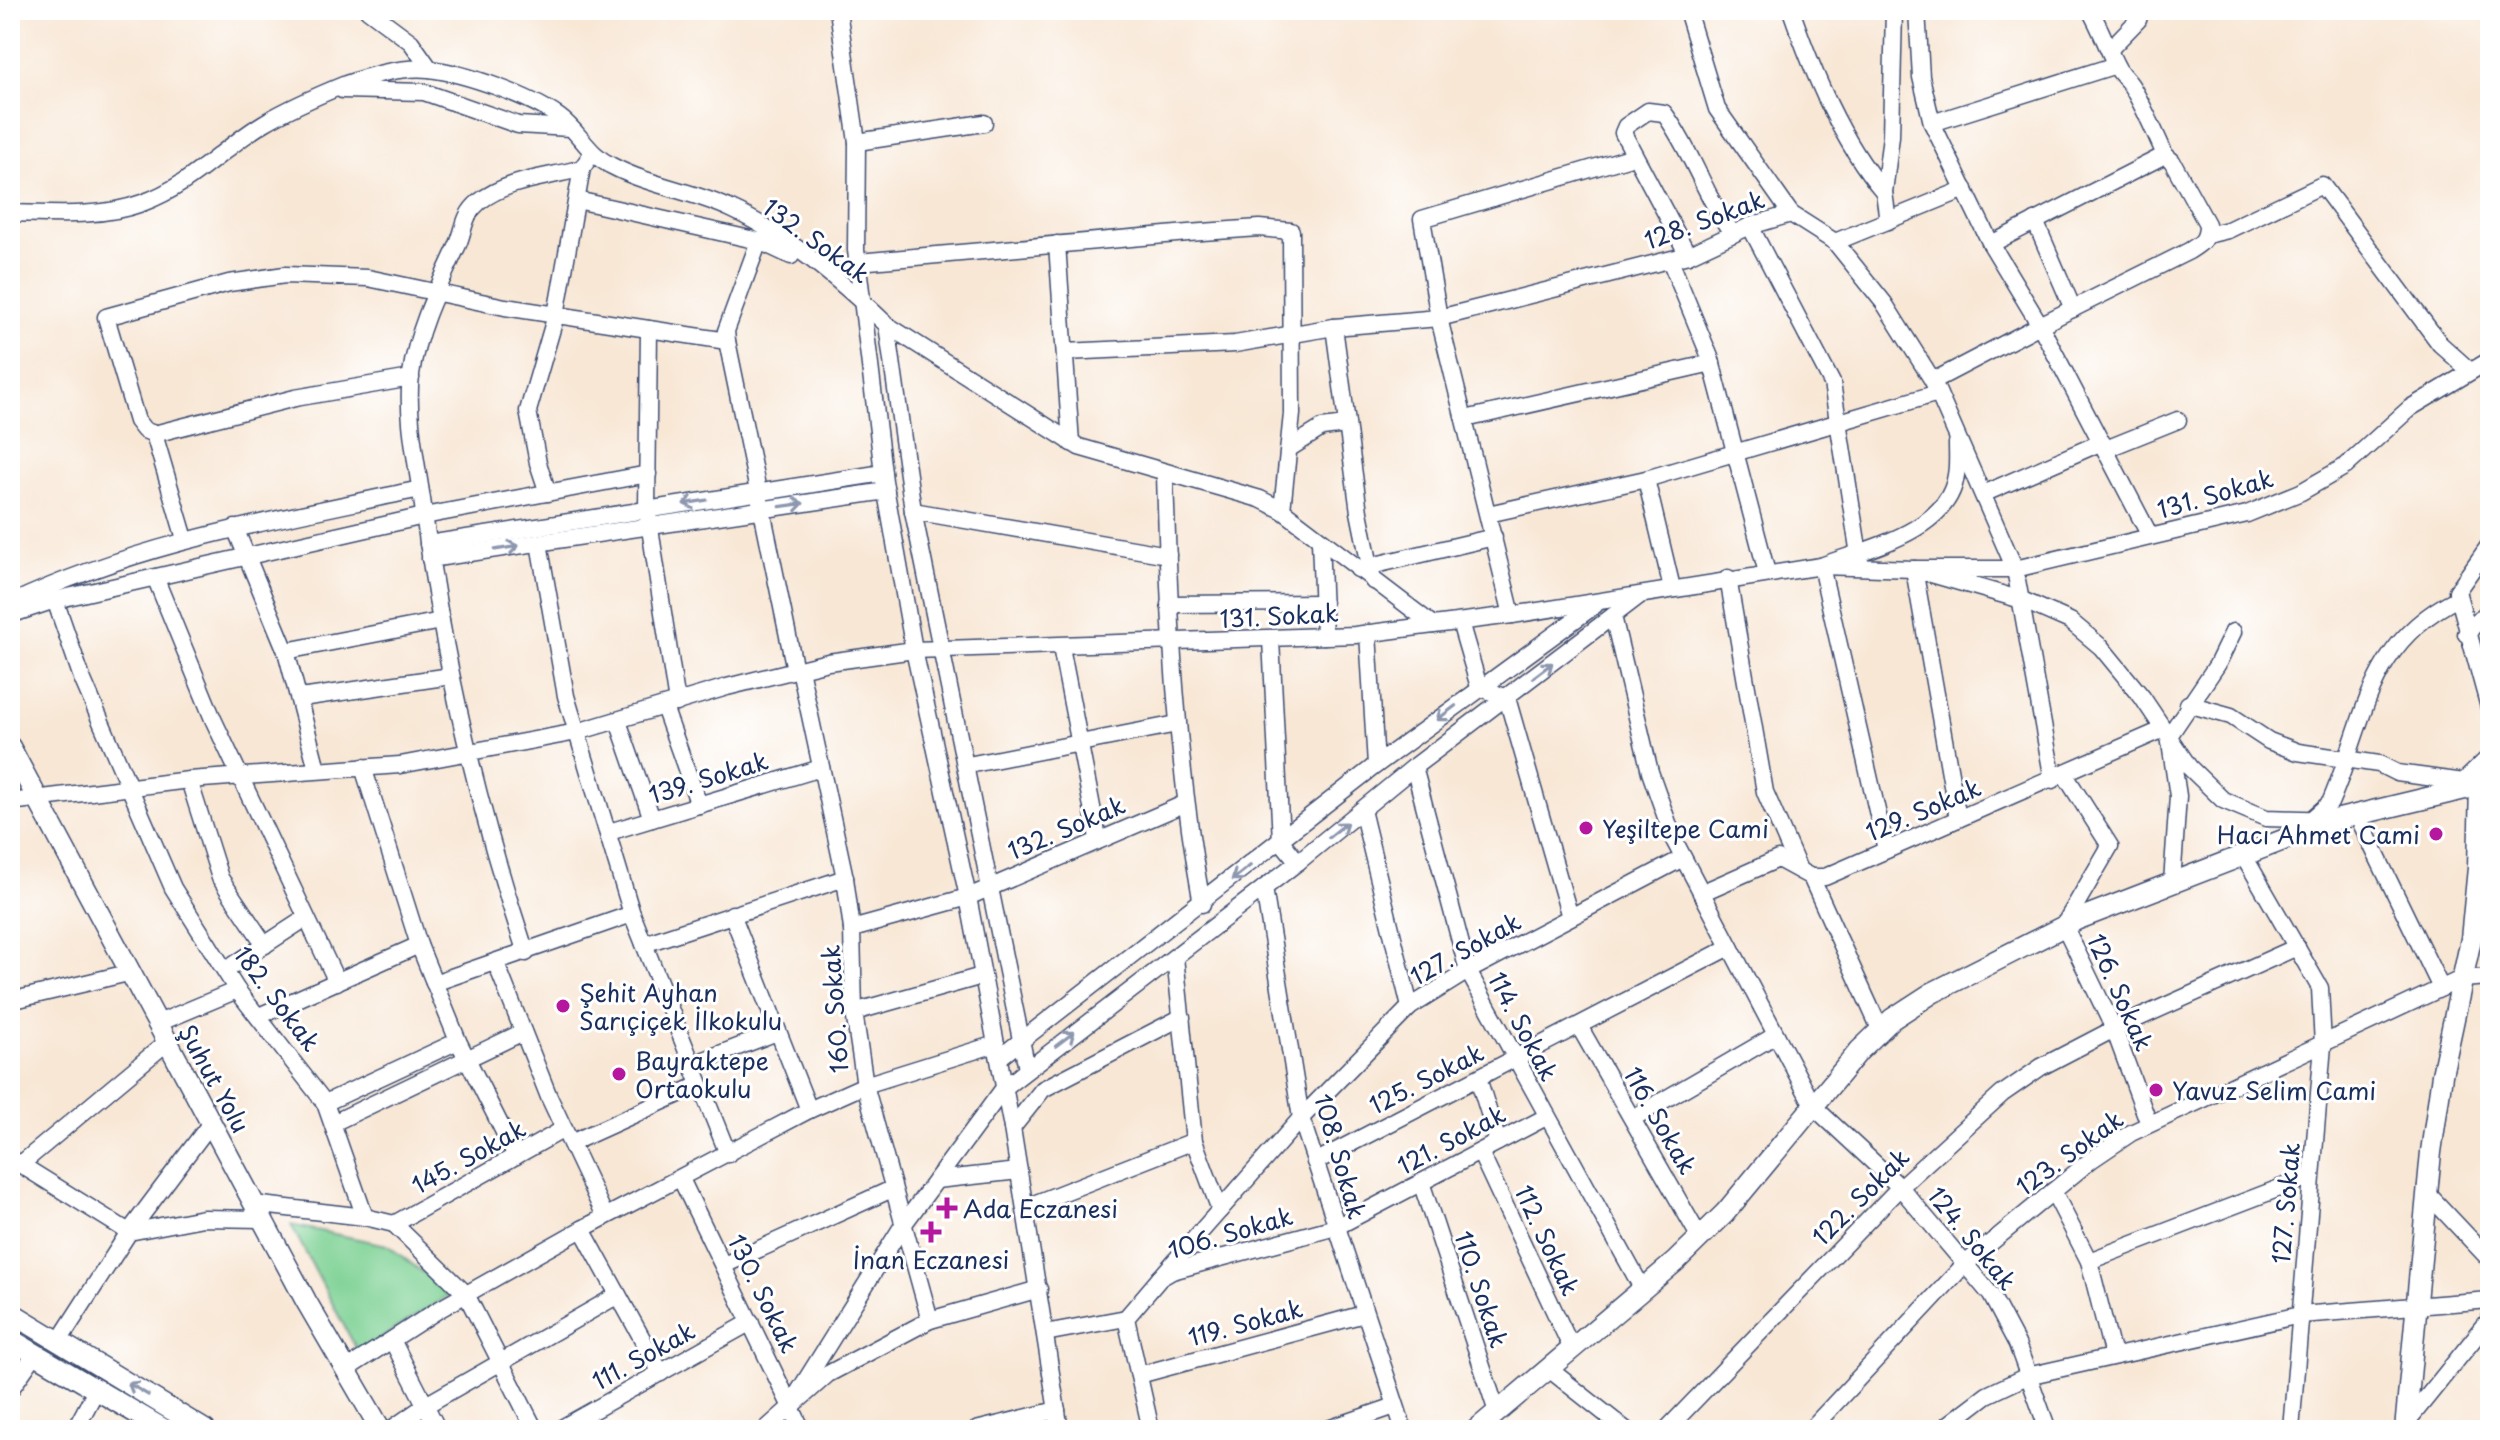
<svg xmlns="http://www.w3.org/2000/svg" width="2500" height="1440" font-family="'Playpen Sans',sans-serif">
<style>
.green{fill:#7ed194;stroke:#4c8079;stroke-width:2}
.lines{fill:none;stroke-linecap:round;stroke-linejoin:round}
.minor-casing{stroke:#3c4b70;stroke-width:19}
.major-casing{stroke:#3c4b70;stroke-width:23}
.minor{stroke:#fff;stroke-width:16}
.major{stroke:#fff;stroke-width:20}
.oneway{stroke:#8d97ae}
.poi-dot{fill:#b5179e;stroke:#fff;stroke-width:3}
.labels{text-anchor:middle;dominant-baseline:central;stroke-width:6;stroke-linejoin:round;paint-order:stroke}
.street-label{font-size:24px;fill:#1b2f5e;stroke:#fff}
.poi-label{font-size:24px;fill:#1b2f5e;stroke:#fff;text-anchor:start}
</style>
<rect width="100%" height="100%" fill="#fff"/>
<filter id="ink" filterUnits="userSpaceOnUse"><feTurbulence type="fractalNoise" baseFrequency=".0125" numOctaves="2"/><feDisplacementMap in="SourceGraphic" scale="16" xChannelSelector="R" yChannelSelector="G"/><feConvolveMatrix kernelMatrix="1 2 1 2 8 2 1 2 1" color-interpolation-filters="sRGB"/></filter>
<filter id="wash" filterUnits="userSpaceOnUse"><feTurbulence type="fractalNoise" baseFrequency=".006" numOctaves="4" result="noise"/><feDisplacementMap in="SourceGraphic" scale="32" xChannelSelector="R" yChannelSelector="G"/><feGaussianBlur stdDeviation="1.8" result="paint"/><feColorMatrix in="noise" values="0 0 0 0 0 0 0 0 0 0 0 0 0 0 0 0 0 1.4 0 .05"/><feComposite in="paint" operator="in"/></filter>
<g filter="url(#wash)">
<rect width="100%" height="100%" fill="#f8e7d5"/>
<polygon class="green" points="291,1225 387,1245 451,1294 358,1352"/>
</g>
<g filter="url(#ink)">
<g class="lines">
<defs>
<g id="minor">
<polyline points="368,10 411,42 430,69"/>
<polyline points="838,10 857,142 856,250 884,481 914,650 968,897 1012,1128 1060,1430"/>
<polyline points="1687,10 1717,109 1791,214"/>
<path d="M 1791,10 C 1813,73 1841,141 1884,192"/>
<polyline points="1917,10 1921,77 1932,123"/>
<path d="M 2090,10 C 2101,29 2107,48 2117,67 C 2120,74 2128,80 2132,87 C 2145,109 2155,132 2165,155 L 2172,161 L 2207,224 C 2207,240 2202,243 2189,251 L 2040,325 L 1991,244 L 1932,123 L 2116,65"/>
<polyline points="2110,49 2138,20 2141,10"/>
<polyline points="342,90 424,92 518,125 570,128"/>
<polyline points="857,142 984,123"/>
<polyline points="577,200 759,241 791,256"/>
<path d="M 10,213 C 54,214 101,218 142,203 C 192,185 221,149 264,123 C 289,108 319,95 346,84 C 371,75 402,66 429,69 C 465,73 530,96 559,117 C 580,132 588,155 612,166 C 650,186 693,191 731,209 C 788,235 842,282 887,325 L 1079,447 L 1260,499 L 1282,510 L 1433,625"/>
<polyline points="1888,221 1884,192 1891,136 1894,10"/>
<polyline points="2035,221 2073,309"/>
<polyline points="1750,226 1832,383 1860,561"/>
<polyline points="2207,235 2228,230 2322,185 2440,344 2469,370"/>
<polyline points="759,241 726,331 727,341 795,670"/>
<polyline points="1835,242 1965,189"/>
<polyline points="1057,244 1071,443"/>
<polyline points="1991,244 2165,155"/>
<path d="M 1688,255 L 1623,133 L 1626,126 L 1648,111 L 1664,113 C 1692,151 1705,197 1733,234"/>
<polyline points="1670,260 1710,357 1767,573"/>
<polyline points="858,262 1188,233 1259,228 1291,231 1292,414 1282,510"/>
<polyline points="887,325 913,511 1027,1069"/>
<polyline points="1334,327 1359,512 1373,581"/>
<polyline points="649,329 647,509 677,703"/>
<polyline points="1065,352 1235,344 1334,327 1439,318 1688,255 1750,226 1791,214 1835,242 1884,303 1933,381 2015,569 2053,780"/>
<polyline points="1933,381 2040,325 2150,536"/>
<polyline points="1465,419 1712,363"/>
<polyline points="154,434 144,430 137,421 106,317 229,283 285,275 368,278 505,307 727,341"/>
<polyline points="1290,448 1322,428 1346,425"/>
<polyline points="2106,449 2178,420"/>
<path d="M 1165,474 C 1169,619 1176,761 1202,904"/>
<polyline points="1646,479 1672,588"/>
<polyline points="548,493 538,463 528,411 556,315 582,168"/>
<polyline points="1983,494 2102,442"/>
<polyline points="913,511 1168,555"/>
<polyline points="1488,514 1646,479 1938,393"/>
<polyline points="235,528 286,651 317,769"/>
<polyline points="185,539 154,434 295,398 411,378"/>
<polyline points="1320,541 1324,636"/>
<polyline points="539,543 566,696 632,914 728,1154"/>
<polyline points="428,544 883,473"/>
<polyline points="2490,544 2457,591 2490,711"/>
<polyline points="430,559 886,491"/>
<polyline points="1358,569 1494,537"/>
<polyline points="155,577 213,719 337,982"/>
<polyline points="1728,578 1765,792 1799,870"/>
<polyline points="55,600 82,678 173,888 237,990 325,1103 365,1217 394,1224"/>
<path d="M 10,604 C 140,542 280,519 420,489"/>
<polyline points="1169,604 1323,603"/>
<polyline points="10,615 55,600 424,516 648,474"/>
<polyline points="1512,615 1439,318 1422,219 1634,156"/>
<polyline points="1613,616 1650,772 1674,840 1814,1107 1900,1187 1991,1295 2017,1344 2048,1430"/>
<polyline points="1460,622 1479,687 1507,698 1570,917"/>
<polyline points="1368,633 1376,765"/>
<polyline points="2466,634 2490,609"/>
<polyline points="1271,639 1281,841 1298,862"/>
<polyline points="1061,647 1098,838"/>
<polyline points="286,651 441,621"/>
<polyline points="800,669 845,878 852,929 854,1012 865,1085 930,1320"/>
<polyline points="301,698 451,676"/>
<polyline points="2188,704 2231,716 2269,741 2298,752 2379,764 2397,773 2464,782"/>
<polyline points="664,707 699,805"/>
<polyline points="618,721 652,819"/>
<polyline points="968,765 1177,724"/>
<polyline points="363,767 419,945 458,1041 516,1156"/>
<polyline points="1414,767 1468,971 1642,1288"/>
<polyline points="2065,775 2110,846 2064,925 2114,1029 2149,1124"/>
<polyline points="189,780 220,878 265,945"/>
<polyline points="2458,787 2490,756"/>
<polyline points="10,802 189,780 400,765 577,732 727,687 828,662 914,650 1355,635 1512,615 1821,566 1914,569 2022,600 2070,621 2101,647 2142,697 2189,767 2223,800 2266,818 2334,820"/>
<polyline points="1362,810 1410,1007"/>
<polyline points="2357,815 2441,988"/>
<path d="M 2314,817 L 2330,803 C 2367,718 2366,644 2458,598"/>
<polyline points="1958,819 1914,569 2015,569 2247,514 2301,492 2346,466 2410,408 2490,360"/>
<polyline points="609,832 821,768"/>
<path d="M 1886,850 L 1821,566 C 1865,549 1949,532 1956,475 C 1958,465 1957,454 1957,443"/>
<polyline points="2244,856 2320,988 2323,1045 2291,1430"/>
<polyline points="1811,877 1880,1029"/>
<polyline points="2172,883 2178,796 2169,736 2217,665 2233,632"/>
<polyline points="1264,888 1301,1118 1404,1430"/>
<polyline points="1701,893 1778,859 1811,877 1825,877 2164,729"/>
<polyline points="732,914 809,1110"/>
<polyline points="852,929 968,897 1184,804"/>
<polyline points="644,944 845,878"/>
<path d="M 526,953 C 477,807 443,658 423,506 C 417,463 406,417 411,374 C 417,330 438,288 456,249 C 465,231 462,216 479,202 C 508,179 548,178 582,168 L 592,154"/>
<polyline points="496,963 549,1097 605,1216"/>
<polyline points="226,970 306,918"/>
<polyline points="434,983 632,914"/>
<polyline points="10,1001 128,973"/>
<polyline points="854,1012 982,976"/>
<polyline points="259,1016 419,945"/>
<polyline points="156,1024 237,990"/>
<polyline points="1579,1026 1700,1238"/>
<polyline points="999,1058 1376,765 1595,605"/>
<polyline points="691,1065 777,1032"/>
<polyline points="1478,1078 1498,1142"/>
<polyline points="325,1103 458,1041"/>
<polyline points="1633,1118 1776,1035"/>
<polyline points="333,1123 523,1032"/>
<polyline points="1012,1128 1043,1089 1182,1017"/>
<polyline points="1194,1141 1220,1210"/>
<polyline points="571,1143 699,1085"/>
<polyline points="1480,1152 1572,1349"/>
<polyline points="10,1158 129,1232 203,1218 262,1219"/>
<polyline points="1315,1162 1730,947"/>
<polyline points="21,1164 166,1043"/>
<polyline points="681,1179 802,1430"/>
<polyline points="936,1180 1019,1171"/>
<polyline points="1421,1182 1497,1412"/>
<polyline points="2053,1191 2089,1261 2113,1356"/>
<polyline points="2427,1193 2490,1260"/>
<polyline points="253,1204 365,1217"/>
<polyline points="1026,1207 1194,1141 1175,957"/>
<polyline points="394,1224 466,1294 535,1430"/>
<polyline points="394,1224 564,1129"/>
<polyline points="582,1229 661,1373"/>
<polyline points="2089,1261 2311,1176"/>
<polyline points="724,1265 892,1189"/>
<polyline points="1160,1278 1301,1118 1410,1007 1468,971 1683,858"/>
<polyline points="1045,1333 1126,1318"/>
<polyline points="392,1340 438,1430"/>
<polyline points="59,1341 129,1232 210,1124"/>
<polyline points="1549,1369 1626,1430"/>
<polyline points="345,1370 438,1310 582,1229 809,1110 865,1085 996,1044"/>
<polyline points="1139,1375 1364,1314"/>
<polyline points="10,1390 36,1353"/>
<polyline points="791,1404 903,1225 1004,1088 1298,862 1414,767 1639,596"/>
<polyline points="2406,1423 2490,1319"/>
<polyline points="75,1430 97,1388"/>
<polyline points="390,1430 426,1405 618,1295"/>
<polyline points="558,1430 751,1322"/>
<polyline points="765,1430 828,1374 930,1320 1039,1289"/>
<polyline points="976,1430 1057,1410"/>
<polyline points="1151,1430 1126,1318 1160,1278 1172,1271 1336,1227 1546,1117"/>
<polyline points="1325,1430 1395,1406"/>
<polyline points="1666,1430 1900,1187 2002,1094 2041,1067 2114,1029 2297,947"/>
<polyline points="1810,1430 1965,1264 2091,1160 2131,1133 2461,979 2490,977"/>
<polyline points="1941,1430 1987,1395 2027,1376 2300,1315 2490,1300"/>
</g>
<g id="major">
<polyline points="10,747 306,1301 381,1430"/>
<polyline points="10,1312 205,1430"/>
<polyline points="10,1339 165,1430"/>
<polyline points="1476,1430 1676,1261 1725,1213 1859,1051 1892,1019 1932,993 2076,920 2335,820 2490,783"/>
<polyline points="2405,1430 2431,1152 2442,1075 2471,939 2478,868 2480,785"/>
</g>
</defs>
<use href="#minor" class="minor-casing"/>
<use href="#major" class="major-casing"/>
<use href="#minor" class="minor"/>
<use href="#major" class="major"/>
</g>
<defs><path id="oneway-shaft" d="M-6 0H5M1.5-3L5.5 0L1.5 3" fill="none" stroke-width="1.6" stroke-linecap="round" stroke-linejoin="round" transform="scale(2)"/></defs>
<g class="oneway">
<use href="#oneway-shaft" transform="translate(695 502) rotate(171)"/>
<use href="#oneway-shaft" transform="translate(792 505) rotate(-8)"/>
<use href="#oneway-shaft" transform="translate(507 548) rotate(-9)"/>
<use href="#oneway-shaft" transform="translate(1543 670) rotate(-37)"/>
<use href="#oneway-shaft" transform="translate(1446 713) rotate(143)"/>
<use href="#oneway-shaft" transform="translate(1338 830) rotate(-39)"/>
<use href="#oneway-shaft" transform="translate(1241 873) rotate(142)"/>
<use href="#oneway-shaft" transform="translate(1065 1039) rotate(-37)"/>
<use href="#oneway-shaft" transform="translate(138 1389) rotate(-149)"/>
</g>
</g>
<g class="poi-dot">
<circle cx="1586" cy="828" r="8"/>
<circle cx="2436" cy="834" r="8"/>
<circle cx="563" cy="1006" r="8"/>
<circle cx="619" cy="1074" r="8"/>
<circle cx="2156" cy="1090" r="8"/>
<path d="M943 1196h8v8h8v8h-8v8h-8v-8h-8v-8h8z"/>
<path d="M927 1220h8v8h8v8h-8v8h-8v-8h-8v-8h8z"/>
</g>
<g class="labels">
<g class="street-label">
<text transform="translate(1704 219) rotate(-20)">128. Sokak</text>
<text transform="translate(817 240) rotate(36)">132. Sokak</text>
<text transform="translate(2215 493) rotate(-16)">131. Sokak</text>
<text transform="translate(1279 615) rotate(-3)">131. Sokak</text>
<text transform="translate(708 777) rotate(-17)">139. Sokak</text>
<text transform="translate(1923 809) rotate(-23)">129. Sokak</text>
<text transform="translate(1066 827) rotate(-23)">132. Sokak</text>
<text transform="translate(1465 948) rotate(-29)">127. Sokak</text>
<text transform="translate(2121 992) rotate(66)">126. Sokak</text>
<text transform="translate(278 998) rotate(53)">182. Sokak</text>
<text transform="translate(834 1009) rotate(-94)">160. Sokak</text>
<text transform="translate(1524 1026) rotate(62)">114. Sokak</text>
<text transform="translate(215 1078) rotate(61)">Şuhut Yolu</text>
<text transform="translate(1426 1078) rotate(-27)">125. Sokak</text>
<text transform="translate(1661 1120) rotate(60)">116. Sokak</text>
<text transform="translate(1451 1139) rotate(-28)">121. Sokak</text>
<text transform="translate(2069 1152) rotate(-36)">123. Sokak</text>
<text transform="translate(468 1156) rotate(-29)">145. Sokak</text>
<text transform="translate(1341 1156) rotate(74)">108. Sokak</text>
<text transform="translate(1860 1196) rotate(-45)">122. Sokak</text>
<text transform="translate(2285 1203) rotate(-85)">127. Sokak</text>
<text transform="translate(1230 1232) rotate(-16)">106. Sokak</text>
<text transform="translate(1973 1238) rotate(51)">124. Sokak</text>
<text transform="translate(1548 1240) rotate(65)">112. Sokak</text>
<text transform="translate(1482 1289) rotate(72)">110. Sokak</text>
<text transform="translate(764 1293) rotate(64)">130. Sokak</text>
<text transform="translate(1245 1322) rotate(-15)">119. Sokak</text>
<text transform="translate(643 1355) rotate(-29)">111. Sokak</text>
</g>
<g class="poi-label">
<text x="1602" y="828">Yeşiltepe Cami</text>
<text x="2420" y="834" text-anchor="end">Hacı Ahmet Cami</text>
<text x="579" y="992">Şehit Ayhan<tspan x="579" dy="28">Sarıçiçek İlkokulu</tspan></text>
<text x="635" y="1060">Bayraktepe<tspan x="635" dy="28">Ortaokulu</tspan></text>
<text x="2172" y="1090">Yavuz Selim Cami</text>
<text x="963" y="1208">Ada Eczanesi</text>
<text x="931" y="1259" text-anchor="middle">İnan Eczanesi</text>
</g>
</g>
<rect width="2500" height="1440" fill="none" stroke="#fff" stroke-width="40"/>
</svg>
